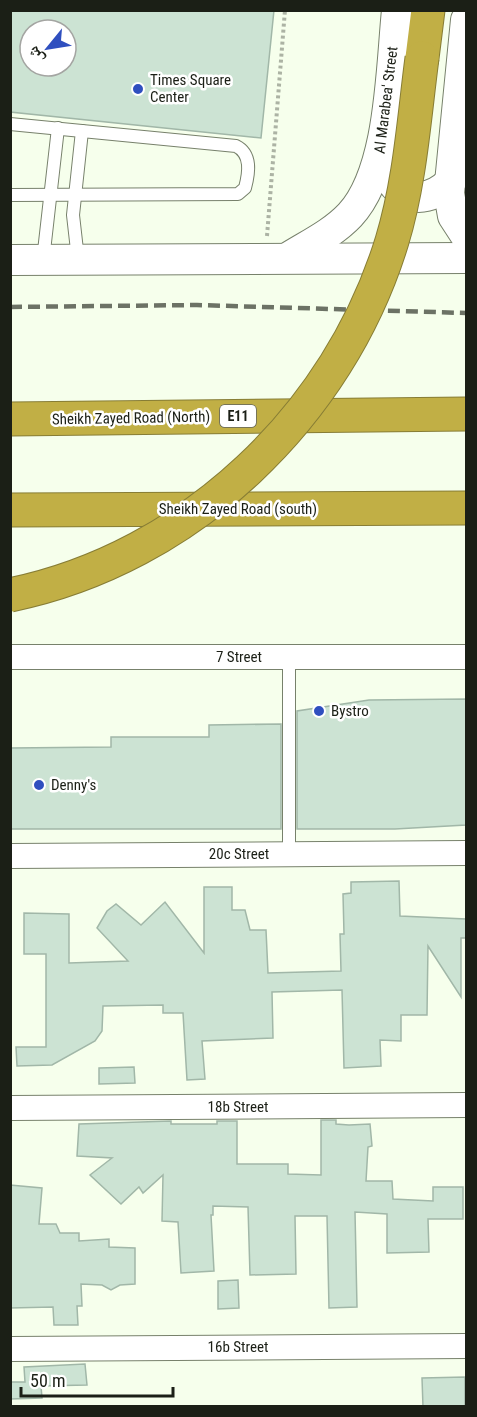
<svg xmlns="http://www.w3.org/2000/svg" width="477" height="1417" font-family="'Roboto Condensed','Noto Naskh Arabic',sans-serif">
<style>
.building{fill:#cce3d3;stroke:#a1b7a8;stroke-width:1.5;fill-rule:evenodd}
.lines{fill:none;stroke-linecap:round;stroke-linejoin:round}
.service-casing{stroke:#77816b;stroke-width:14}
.minor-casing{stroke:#77816b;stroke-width:26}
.tertiary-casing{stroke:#77816b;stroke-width:32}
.motorway-casing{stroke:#877d35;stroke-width:35}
.path{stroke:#acb3a4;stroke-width:4;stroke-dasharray:3 3;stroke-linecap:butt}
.service{stroke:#fff;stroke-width:12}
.minor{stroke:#fff;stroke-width:24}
.tertiary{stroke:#fff;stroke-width:30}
.motorway{stroke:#c1af45;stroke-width:33}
.rail{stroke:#6c7265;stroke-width:4.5;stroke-dasharray:12 6;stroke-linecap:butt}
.motorway-bridge-casing{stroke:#877d35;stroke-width:35;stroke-linecap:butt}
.motorway-bridge{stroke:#c1af45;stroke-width:33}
.poi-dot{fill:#2f4fbf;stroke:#fff;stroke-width:2}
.labels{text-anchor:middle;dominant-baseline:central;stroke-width:5;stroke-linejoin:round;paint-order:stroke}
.shield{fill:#fff;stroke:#5f625c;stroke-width:1.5}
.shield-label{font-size:14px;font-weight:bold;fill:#1b1f16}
.poi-label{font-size:15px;fill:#1b1f16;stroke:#fff;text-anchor:start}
.street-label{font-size:15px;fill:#1b1f16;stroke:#fff}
</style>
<rect width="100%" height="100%" fill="#f6ffec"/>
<g class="building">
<path d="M 10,10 L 274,10 L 261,138 L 10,112 ZM 30,30 L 66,30 L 66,66 L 30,66 Z"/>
<polygon points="466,699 466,825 395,829 297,829 297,711 369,700"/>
<polygon points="281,724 281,829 10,829 10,748 111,747 111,737 209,737 209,725"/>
<polygon points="399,881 400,916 466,919 466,938 461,938 461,997 428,946 427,1015 401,1015 401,1041 380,1040 381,1066 344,1068 342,990 272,992 273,1038 202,1041 205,1079 187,1080 183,1013 163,1013 163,1005 103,1006 102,1031 95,1041 52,1065 17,1066 16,1047 46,1047 46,954 24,954 24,913 69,914 69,963 128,961 97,928 107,911 116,904 141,925 165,902 204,953 204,887 232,887 232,910 245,910 250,930 266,930 268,973 341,971 340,934 344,934 343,894 351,893 351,882"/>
<polygon points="134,1067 135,1083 99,1084 99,1068"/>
<polygon points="321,1120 336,1120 336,1124 349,1125 370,1124 372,1146 368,1147 366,1181 392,1181 393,1199 433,1201 433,1187 463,1187 463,1219 428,1219 429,1252 387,1253 387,1214 355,1212 357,1307 329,1308 327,1216 295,1216 296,1274 250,1275 248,1207 213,1206 213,1215 211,1215 214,1271 181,1273 178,1222 162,1221 163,1175 143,1193 139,1187 121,1204 90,1175 112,1158 77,1156 79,1124 171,1121 171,1124 217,1124 217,1121 237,1121 237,1164 288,1164 288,1174 321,1175"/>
<polygon points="10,1185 42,1188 39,1224 56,1224 60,1233 79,1233 79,1241 109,1239 109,1247 135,1248 135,1284 120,1285 111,1290 102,1285 81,1284 82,1306 77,1306 78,1325 54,1325 53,1307 10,1308"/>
<polygon points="238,1280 239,1308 218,1309 218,1281"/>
<polygon points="85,1364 87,1385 41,1386 42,1398 10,1399 10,1382 25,1382 24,1367"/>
<polygon points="465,1377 465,1407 423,1407 422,1378"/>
</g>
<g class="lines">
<defs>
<g id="service">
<path d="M 10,124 L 236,146 C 252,154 249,173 245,188 L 238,194 L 10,195"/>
<polyline points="78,259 73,215 82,131"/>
<polyline points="43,260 58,128"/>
<polyline points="289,657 289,854"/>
</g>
<g id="minor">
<polyline points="10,657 466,657"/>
<polyline points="10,856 466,853"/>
<polyline points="10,1108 466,1105"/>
<polyline points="10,1349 466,1346"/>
</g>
<g id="tertiary">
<polyline points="466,20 449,193 453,216 466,236"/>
<path d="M 388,176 C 404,204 430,202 451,181"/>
<path d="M 289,257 C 310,244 333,233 350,215 C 391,171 391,69 397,10"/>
<polyline points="10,260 466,258"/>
</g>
<g id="motorway">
<polyline points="422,58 428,10"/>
<polyline points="10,419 466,414"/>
<polyline points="10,510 466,508"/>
</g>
</defs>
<use href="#service" class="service-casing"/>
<use href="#minor" class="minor-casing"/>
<use href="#tertiary" class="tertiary-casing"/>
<use href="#motorway" class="motorway-casing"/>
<polyline class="path" points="267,236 285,10"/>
<use href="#service" class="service"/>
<use href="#minor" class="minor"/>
<use href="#tertiary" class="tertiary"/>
<use href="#motorway" class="motorway"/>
<polyline class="rail" points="10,307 197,305 466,313"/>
<defs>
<path id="motorway-bridge" d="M 10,595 C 190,558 339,415 392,241 C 410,182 414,119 422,58"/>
</defs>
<use href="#motorway-bridge" class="motorway-bridge-casing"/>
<use href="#motorway-bridge" class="motorway-bridge"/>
</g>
<g class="poi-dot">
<circle cx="138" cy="89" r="6"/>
<circle cx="319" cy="711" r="6"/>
<circle cx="39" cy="785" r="6"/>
</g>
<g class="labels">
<rect class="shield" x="220" y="405" width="36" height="22" rx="4.5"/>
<g class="shield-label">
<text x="238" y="416">E11</text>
</g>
<g class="poi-label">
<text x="150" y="80">Times Square<tspan x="150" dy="17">Center</tspan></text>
<text x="331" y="711">Bystro</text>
<text x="51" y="785">Denny's</text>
</g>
<g class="street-label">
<text transform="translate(386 100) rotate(-83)">Al Marabea' Street</text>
<text transform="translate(131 418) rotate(-1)">Sheikh Zayed Road (North)</text>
<text x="238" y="509">Sheikh Zayed Road (south)</text>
<text x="239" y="657">7 Street</text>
<text x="239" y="854">20c Street</text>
<text x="238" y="1107">18b Street</text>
<text x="238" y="1347">16b Street</text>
</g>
</g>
<rect width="477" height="1417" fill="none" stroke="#1b1f16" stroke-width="24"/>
<g transform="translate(48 48) rotate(240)"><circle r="28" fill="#ffffff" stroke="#a4a5a2" stroke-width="1.5"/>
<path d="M0-4.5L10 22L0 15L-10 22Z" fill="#2f4fbf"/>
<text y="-9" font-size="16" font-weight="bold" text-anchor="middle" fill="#1b1f16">ش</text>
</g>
<path d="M21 1387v9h152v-9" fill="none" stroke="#1b1f16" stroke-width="3"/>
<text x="30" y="1387" font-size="18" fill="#1b1f16" stroke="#ffffff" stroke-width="4.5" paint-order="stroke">50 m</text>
</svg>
